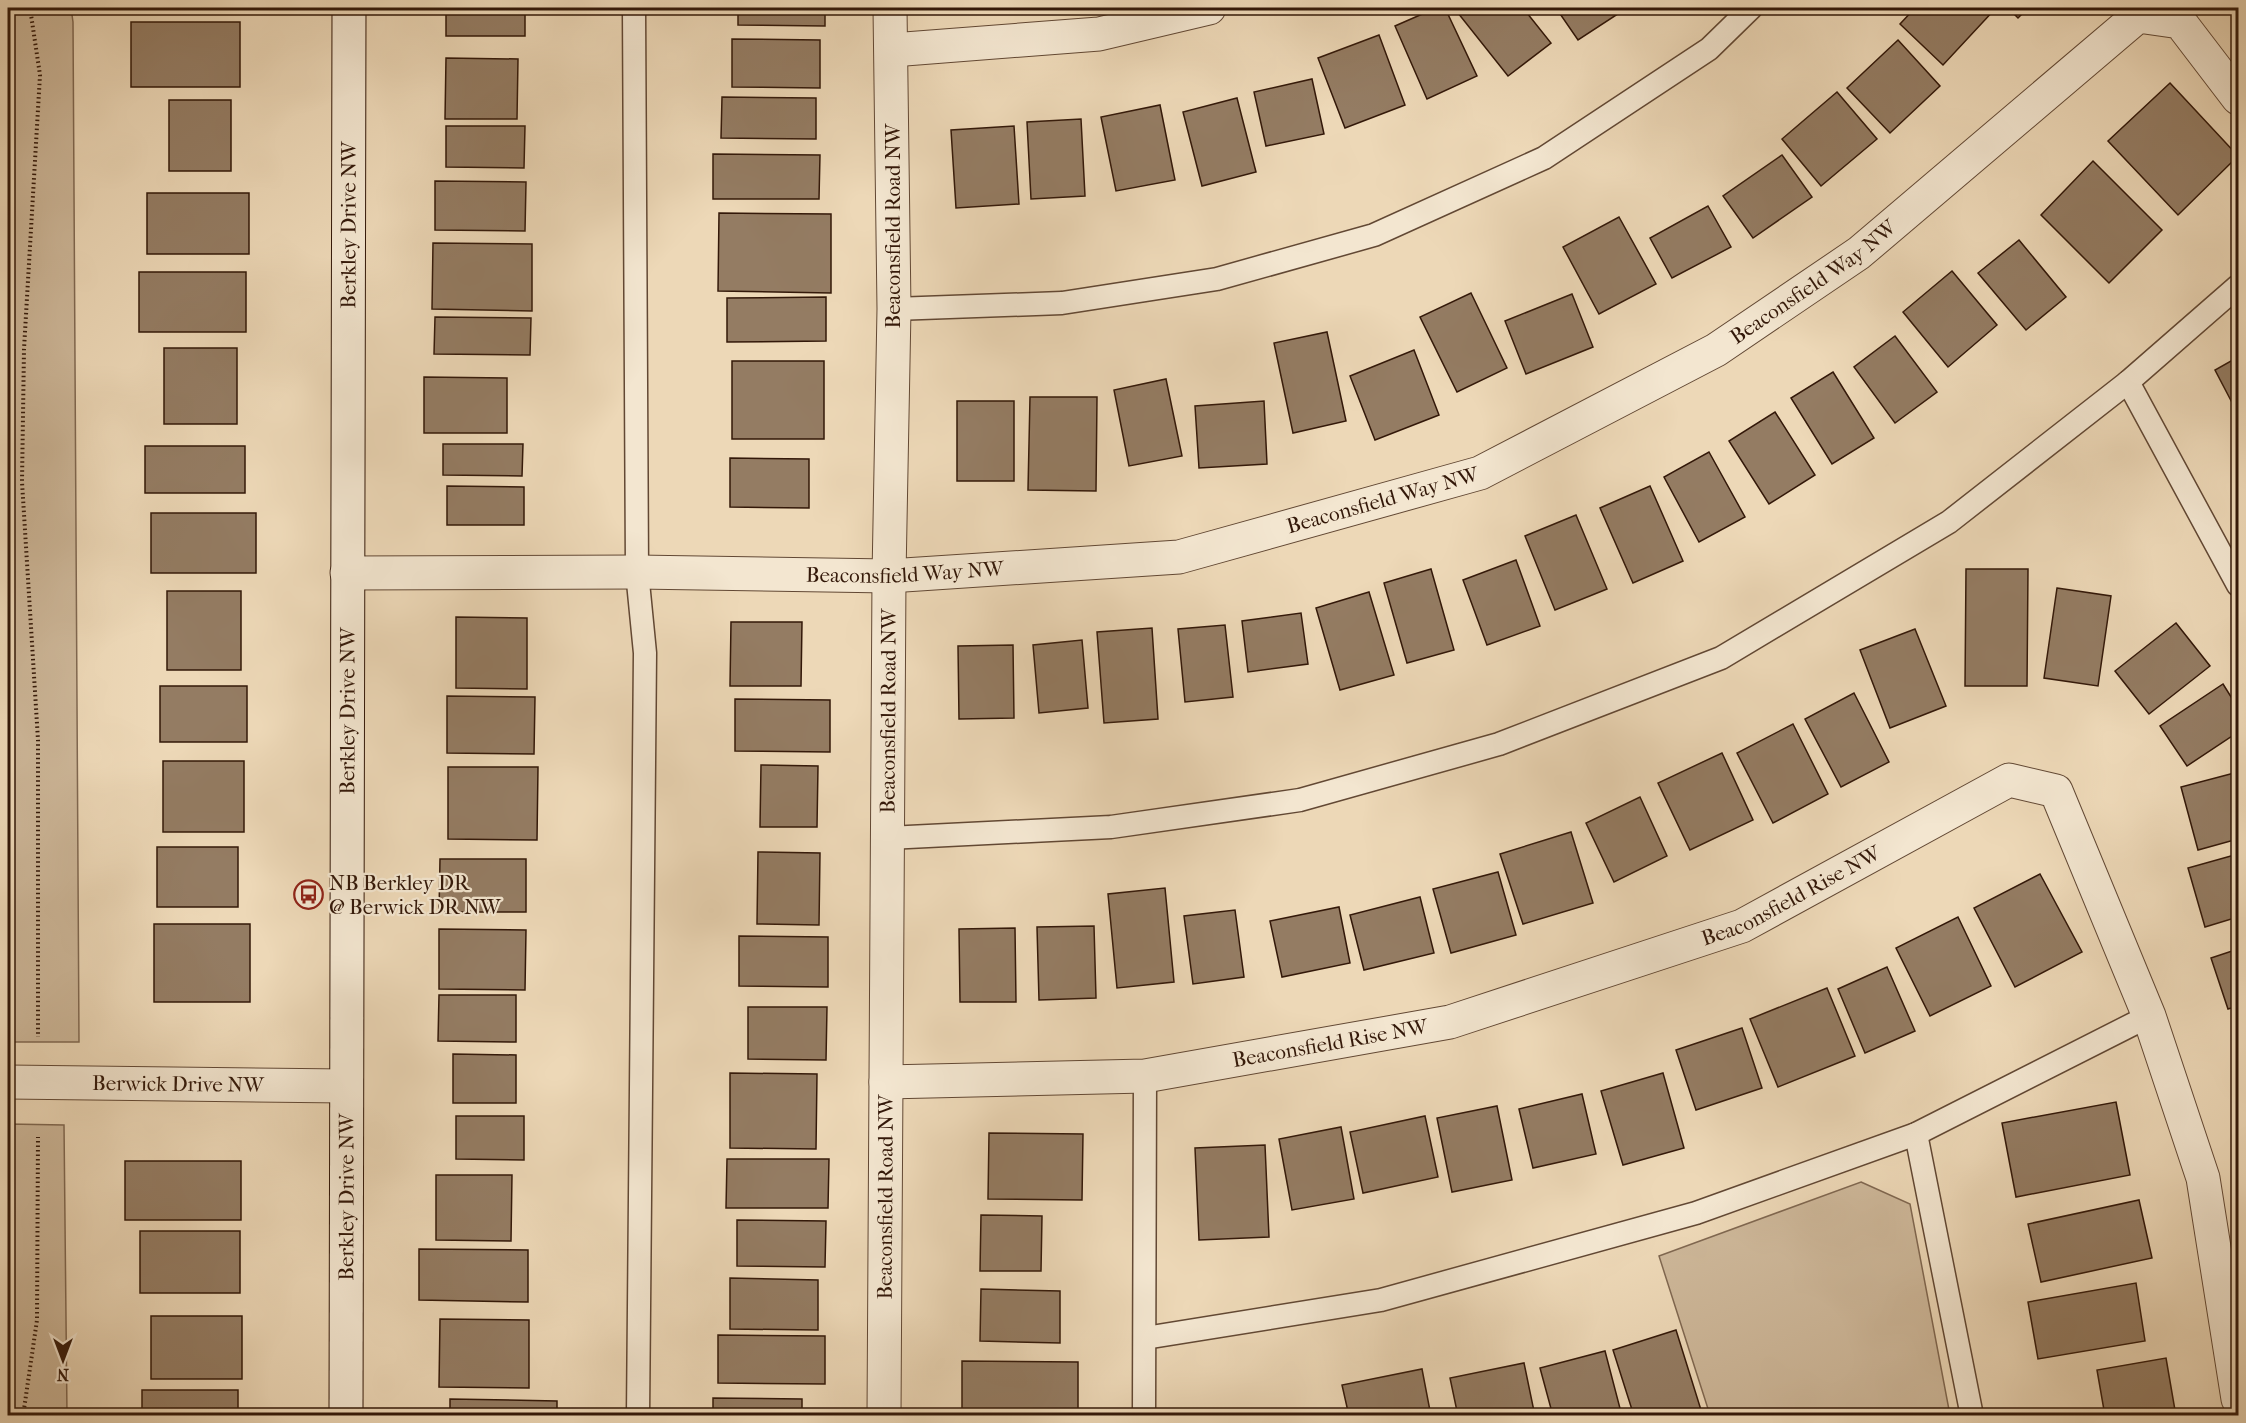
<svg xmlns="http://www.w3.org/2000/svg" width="2246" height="1423" font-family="'IM FELL French Canon',serif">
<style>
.green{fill:#cdb799;stroke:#806851;stroke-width:1.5}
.building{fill:#947c63;stroke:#331809;stroke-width:1.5}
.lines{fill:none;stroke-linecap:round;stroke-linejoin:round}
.lane-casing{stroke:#624834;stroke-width:25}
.street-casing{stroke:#624834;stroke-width:35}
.secondary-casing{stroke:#331809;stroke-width:35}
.path{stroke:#331809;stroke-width:4;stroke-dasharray:1.5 3;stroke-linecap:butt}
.lane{stroke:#f3e6d0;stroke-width:22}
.street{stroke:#f3e6d0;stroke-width:33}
.secondary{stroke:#f3e6d0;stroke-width:33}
.labels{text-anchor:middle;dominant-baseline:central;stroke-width:4.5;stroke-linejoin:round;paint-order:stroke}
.street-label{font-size:21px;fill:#331809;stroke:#f3e6d0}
.poi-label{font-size:21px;fill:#331809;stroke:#f3e6d0;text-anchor:start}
</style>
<rect width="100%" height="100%" fill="#edd8b7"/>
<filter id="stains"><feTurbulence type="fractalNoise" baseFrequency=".00333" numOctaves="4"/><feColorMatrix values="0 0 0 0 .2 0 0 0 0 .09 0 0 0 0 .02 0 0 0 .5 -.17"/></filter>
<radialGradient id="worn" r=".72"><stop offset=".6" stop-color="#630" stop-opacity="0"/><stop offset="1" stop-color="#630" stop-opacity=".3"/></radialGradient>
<g class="green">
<polygon points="8,8 71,8 73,22 79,1042 8,1042"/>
<polygon points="8,1124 64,1125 67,1415 8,1415"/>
<polygon points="1861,1182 1910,1204 1950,1415 1710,1415 1659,1256"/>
</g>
<g class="building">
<rect x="446" y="8" width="79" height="28"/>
<polygon points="738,8 825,8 825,26 738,25"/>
<polygon points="1436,8 1445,8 1477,76 1427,99 1395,26"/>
<polygon points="1454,8 1523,8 1551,43 1508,76"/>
<polygon points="1556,8 1627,8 1578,40"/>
<polygon points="1915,8 1996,8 1943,65 1900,24"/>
<polygon points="2008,8 2028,8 2018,18"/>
<rect x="131" y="22" width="109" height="65"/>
<polygon points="1379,35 1405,105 1345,128 1318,58"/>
<polygon points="732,39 820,40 820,88 732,87"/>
<polygon points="1898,40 1940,86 1890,133 1847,88"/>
<polygon points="446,58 518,59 517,119 445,119"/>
<polygon points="1312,79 1324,134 1266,146 1254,92"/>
<polygon points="2170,83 2238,156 2178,215 2108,141"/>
<polygon points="1837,92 1877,139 1821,186 1782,139"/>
<polygon points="722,97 816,98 816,139 721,138"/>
<polygon points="1237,98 1256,172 1202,186 1183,112"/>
<rect x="169" y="100" width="62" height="71"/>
<polygon points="1160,105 1175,180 1116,191 1101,117"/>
<polygon points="1081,119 1085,196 1031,199 1027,122"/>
<polygon points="446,126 525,126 524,168 446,167"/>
<polygon points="1014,126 1019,204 956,208 951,130"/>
<polygon points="713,154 820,155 819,199 713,199"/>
<polygon points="1782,155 1812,197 1753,238 1723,196"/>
<polygon points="2093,161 2162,230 2109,283 2041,215"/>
<polygon points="435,181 526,182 525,231 435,230"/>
<rect x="147" y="193" width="102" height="61"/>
<polygon points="1708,206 1731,247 1672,278 1650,238"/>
<polygon points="719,213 831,214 831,293 718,291"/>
<polygon points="1619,217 1656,284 1599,314 1563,247"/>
<polygon points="2019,240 2066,297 2026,330 1978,273"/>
<polygon points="433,243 532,244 532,311 432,309"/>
<polygon points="1952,271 1997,325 1948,367 1903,312"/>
<rect x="139" y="272" width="107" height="60"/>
<polygon points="1471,293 1507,368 1457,392 1420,317"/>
<polygon points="1572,294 1593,347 1526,374 1505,321"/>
<polygon points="826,297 826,341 727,342 727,298"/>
<polygon points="435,317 531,318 530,355 434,354"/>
<polygon points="1327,332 1346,421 1293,433 1274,343"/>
<polygon points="1895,336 1937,392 1895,423 1854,367"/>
<rect x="164" y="348" width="73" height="76"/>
<polygon points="1414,350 1439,415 1375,440 1350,376"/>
<polygon points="2238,357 2238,414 2215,370"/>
<rect x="732" y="361" width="92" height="78"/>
<polygon points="1833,372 1874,438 1832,464 1791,398"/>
<polygon points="424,377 507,378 507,433 424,433"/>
<polygon points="1166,379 1182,456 1129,466 1114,390"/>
<polygon points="1030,397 1097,397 1096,491 1028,490"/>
<rect x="957" y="401" width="57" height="80"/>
<polygon points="1264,401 1267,464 1199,468 1195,406"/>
<polygon points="1775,412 1815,475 1769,504 1729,441"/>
<polygon points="443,444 523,444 522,476 443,475"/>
<rect x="145" y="446" width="100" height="47"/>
<polygon points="1709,452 1745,517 1699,542 1664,477"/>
<polygon points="730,458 809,459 809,508 730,507"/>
<polygon points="447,486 524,487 524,525 447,525"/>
<polygon points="1650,486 1683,561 1633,583 1600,508"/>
<rect x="151" y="513" width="105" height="60"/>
<polygon points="1576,515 1607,589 1555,610 1525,536"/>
<polygon points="1516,560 1540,626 1487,645 1463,580"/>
<polygon points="1431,569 1454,650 1407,663 1384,583"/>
<polygon points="1966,569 2028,569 2027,686 1965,686"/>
<polygon points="2057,588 2111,596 2098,686 2044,678"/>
<rect x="167" y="591" width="74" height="79"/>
<polygon points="1369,592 1394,675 1340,690 1316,608"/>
<polygon points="1301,613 1308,664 1248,672 1242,621"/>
<polygon points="456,617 527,618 527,689 456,688"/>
<polygon points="731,622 802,622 801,686 730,686"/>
<polygon points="2176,623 2210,666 2149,714 2115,671"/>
<polygon points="1225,625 1233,697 1185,702 1178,629"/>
<polygon points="1152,628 1158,719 1104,723 1097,632"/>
<polygon points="1915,629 1946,706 1890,728 1860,650"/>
<polygon points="1082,640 1088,708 1039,713 1033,645"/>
<polygon points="1013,645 1014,718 959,719 958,646"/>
<polygon points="2223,684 2238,708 2238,732 2187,766 2160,726"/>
<rect x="160" y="686" width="87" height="56"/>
<polygon points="1854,693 1889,762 1841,787 1805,719"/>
<polygon points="447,696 535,697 534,754 447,753"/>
<polygon points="735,699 830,700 830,752 735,751"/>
<polygon points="1793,724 1828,794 1773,823 1737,753"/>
<polygon points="1722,753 1753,820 1690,850 1658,783"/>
<rect x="163" y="761" width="81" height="71"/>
<polygon points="761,765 818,766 817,827 760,827"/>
<polygon points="448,767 538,767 537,840 448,839"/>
<polygon points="2238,772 2238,839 2198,850 2181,787"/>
<polygon points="1640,797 1667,856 1614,882 1586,823"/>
<polygon points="1571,832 1593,903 1523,924 1500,854"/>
<rect x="157" y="847" width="81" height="60"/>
<polygon points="758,852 820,853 819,925 757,924"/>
<polygon points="2238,854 2238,917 2205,927 2188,868"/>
<polygon points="440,859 526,859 526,912 439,912"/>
<polygon points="1498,872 1516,935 1451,953 1433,889"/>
<polygon points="2040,874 2082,952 2015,987 1974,908"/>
<polygon points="1165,888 1174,982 1117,988 1108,894"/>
<polygon points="1420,897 1434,953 1364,970 1350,915"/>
<polygon points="1339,907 1350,963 1282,977 1270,921"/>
<polygon points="1235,910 1244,977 1193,984 1184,916"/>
<polygon points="1958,917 1991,986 1930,1016 1896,948"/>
<rect x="154" y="924" width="96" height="78"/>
<polygon points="1094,926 1096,998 1039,1000 1037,927"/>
<polygon points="1015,928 1016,1002 960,1002 959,929"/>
<polygon points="439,929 526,930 525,990 439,989"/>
<polygon points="739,936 828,937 828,987 739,986"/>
<polygon points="2238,949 2238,1006 2228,1009 2211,958"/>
<polygon points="1887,967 1915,1031 1865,1053 1838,989"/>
<polygon points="1827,988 1855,1056 1778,1087 1750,1019"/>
<polygon points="439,995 516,995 516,1042 438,1041"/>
<polygon points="748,1007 827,1007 826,1060 748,1059"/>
<polygon points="1742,1028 1762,1088 1696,1110 1676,1050"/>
<polygon points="453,1054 516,1055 516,1103 453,1103"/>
<polygon points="730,1073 817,1074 816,1149 730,1148"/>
<polygon points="1663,1073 1684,1148 1623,1165 1601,1091"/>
<polygon points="1582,1094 1596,1154 1533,1168 1519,1109"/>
<polygon points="2116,1102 2130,1175 2016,1197 2002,1123"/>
<polygon points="1497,1106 1512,1180 1452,1192 1437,1118"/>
<polygon points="456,1116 524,1116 524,1160 456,1159"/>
<polygon points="1425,1116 1438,1177 1363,1193 1350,1132"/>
<polygon points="1341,1127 1354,1199 1292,1210 1279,1139"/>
<polygon points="989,1133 1083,1134 1082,1200 988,1199"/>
<polygon points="1265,1145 1269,1237 1199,1240 1195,1148"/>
<polygon points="727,1159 829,1159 828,1208 726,1208"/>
<rect x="125" y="1161" width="116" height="59"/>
<polygon points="436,1175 512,1175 511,1241 436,1240"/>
<polygon points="2139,1200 2152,1258 2041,1282 2028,1224"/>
<polygon points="981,1215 1042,1216 1041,1271 980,1271"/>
<polygon points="737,1220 826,1221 825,1267 737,1266"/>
<rect x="140" y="1231" width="100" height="62"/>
<polygon points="419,1249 528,1250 528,1302 419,1300"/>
<polygon points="730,1278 818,1280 818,1330 730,1329"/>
<polygon points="2136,1283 2145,1341 2038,1359 2028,1302"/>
<polygon points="981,1289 1060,1291 1060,1343 980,1341"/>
<rect x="151" y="1316" width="91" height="63"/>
<polygon points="440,1319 529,1320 529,1388 439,1387"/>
<polygon points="1676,1330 1701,1410 1683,1416 1634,1416 1613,1350"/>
<polygon points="718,1335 825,1336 825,1384 718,1383"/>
<polygon points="1605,1351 1622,1416 1553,1416 1540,1368"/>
<polygon points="2166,1358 2176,1416 2105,1416 2097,1370"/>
<polygon points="962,1361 1078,1362 1078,1416 962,1416"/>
<polygon points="1524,1363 1535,1416 1458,1416 1450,1378"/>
<polygon points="1422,1369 1431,1416 1349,1416 1342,1385"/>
<rect x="142" y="1390" width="96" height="26"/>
<polygon points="713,1398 802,1399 802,1416 713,1416"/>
<polygon points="450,1399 557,1401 557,1416 450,1416"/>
</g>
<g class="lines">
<defs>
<g id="lane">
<polyline points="634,8 637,572 645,653 638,1416"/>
<polyline points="894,309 1062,303 1217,279 1374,235 1544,158 1709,49 1751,8"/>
<polyline points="2128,382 2238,585"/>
<polyline points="888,838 1111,827 1300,800 1499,744 1721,658 1949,522 2128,382 2238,286"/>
<polyline points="1916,1134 1972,1416"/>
<polyline points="1145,1338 1381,1300 1696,1213 1916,1134 2149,1016"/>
<polyline points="1144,1416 1145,1076"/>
</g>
<g id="street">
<polyline points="892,50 1099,34 1209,8"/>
<path id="s1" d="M 347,573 L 637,572 L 889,576 L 1179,557 L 1480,473 L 1716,350 L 1859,253 L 2138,16 L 2180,22 L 2238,98"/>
<path id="s2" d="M 8,1082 L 346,1086"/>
<path id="s3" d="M 886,1082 L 1145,1076 L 1450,1022 L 1742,926 L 2009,780 L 2056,791 L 2149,1016 L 2203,1178 L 2238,1399"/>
<path id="s4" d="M 884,1416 L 889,576 L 894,309 L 890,8"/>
</g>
<g id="secondary">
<path id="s5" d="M 346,1416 L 349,8"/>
</g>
</defs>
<use href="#lane" class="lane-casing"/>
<use href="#street" class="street-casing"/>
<use href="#secondary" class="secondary-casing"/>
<g class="path">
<polyline points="30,8 40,75 24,349 22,482 38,740 38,1037"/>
<polyline points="2234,8 2238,14"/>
<polyline points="23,1416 37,1320 38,1137"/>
</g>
<use href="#lane" class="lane"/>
<use href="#street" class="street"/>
<use href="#secondary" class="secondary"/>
</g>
<defs>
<symbol id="bus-ring" viewBox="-11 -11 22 22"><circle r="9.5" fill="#f3e6d0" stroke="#8f2418" stroke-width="1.5"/><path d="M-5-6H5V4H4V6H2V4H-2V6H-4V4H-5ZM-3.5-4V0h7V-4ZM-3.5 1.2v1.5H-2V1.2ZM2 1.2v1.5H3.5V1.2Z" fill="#8f2418"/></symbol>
</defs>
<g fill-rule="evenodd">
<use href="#bus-ring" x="292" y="878" width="33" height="33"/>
</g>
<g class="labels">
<g class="street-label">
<text stroke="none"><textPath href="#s5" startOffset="1191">Berkley Drive NW</textPath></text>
<text transform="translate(893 226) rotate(-90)">Beaconsfield Road NW</text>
<text stroke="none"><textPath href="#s1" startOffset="1530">Beaconsfield Way NW</textPath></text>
<text stroke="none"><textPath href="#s1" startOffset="1044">Beaconsfield Way NW</textPath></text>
<text stroke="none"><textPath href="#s1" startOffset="558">Beaconsfield Way NW</textPath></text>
<text stroke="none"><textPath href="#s5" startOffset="705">Berkley Drive NW</textPath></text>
<text stroke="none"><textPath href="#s4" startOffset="705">Beaconsfield Road NW</textPath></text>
<text stroke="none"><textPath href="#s3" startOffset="933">Beaconsfield Rise NW</textPath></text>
<text stroke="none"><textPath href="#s3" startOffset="447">Beaconsfield Rise NW</textPath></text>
<text stroke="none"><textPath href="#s2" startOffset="170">Berwick Drive NW</textPath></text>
<text stroke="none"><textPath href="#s5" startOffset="219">Berkley Drive NW</textPath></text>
<text stroke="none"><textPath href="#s4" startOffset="219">Beaconsfield Road NW</textPath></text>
</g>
<g class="poi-label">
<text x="329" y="883">NB Berkley DR<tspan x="329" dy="24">@ Berwick DR NW</tspan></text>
</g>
</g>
<rect width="2246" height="1423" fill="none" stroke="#edd8b7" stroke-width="30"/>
<rect x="9" y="9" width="2228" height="1405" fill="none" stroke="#331809" stroke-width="3"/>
<rect x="15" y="15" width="2216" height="1393" fill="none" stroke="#331809" stroke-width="1.5"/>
<g transform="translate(63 1360) rotate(180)" stroke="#f3e6d0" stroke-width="4.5" paint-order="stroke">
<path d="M0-4.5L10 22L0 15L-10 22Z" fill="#331809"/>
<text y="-9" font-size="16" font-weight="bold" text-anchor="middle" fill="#331809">N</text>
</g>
<rect width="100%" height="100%" filter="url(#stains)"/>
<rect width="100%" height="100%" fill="url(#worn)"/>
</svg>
